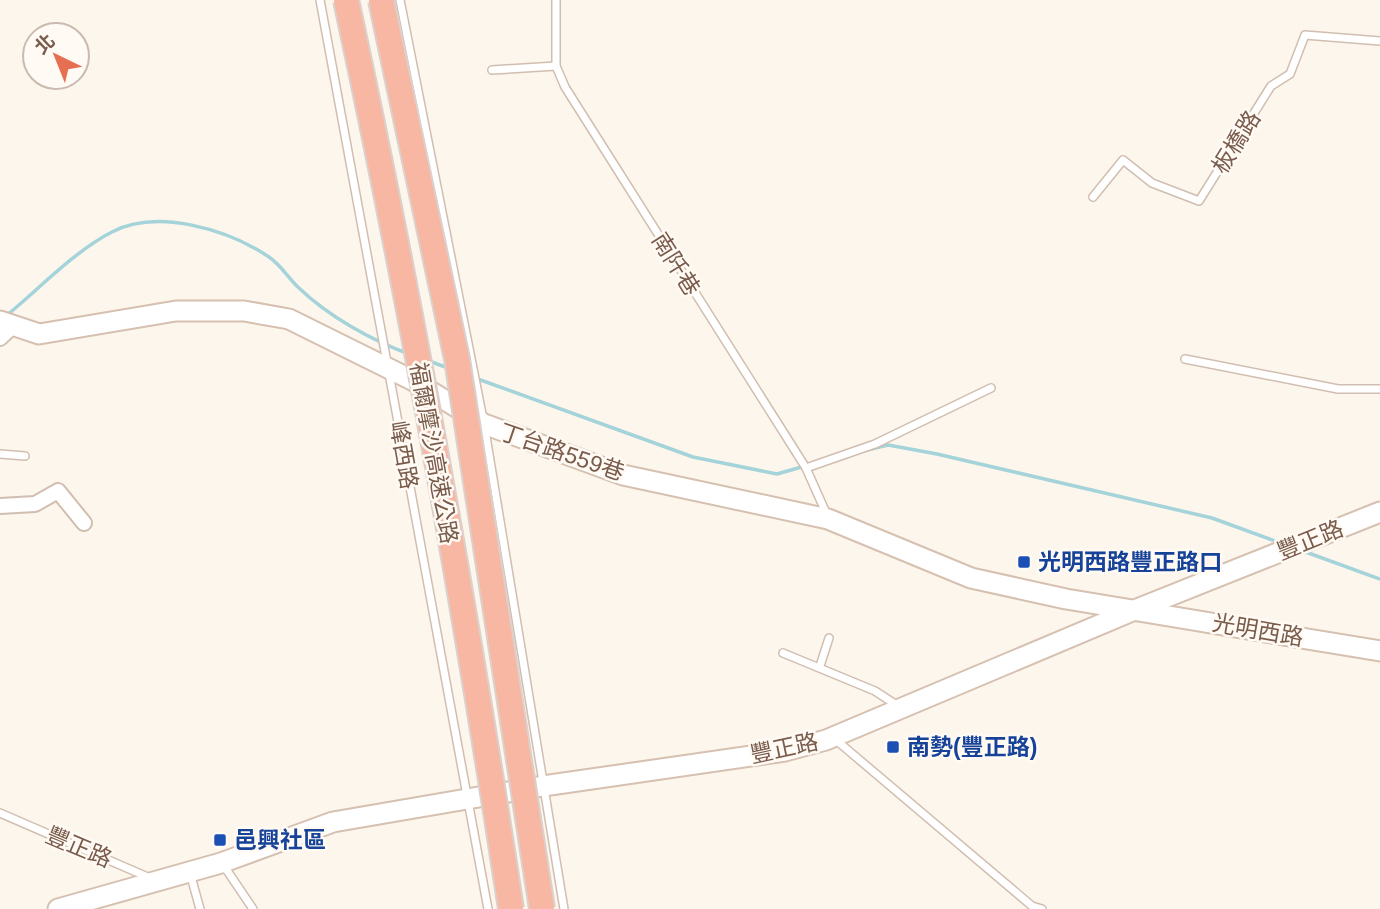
<svg xmlns="http://www.w3.org/2000/svg" width="1380" height="909" font-family="Arial,'Noto Sans TC',sans-serif">
<style>
.lines{fill:none;stroke-linecap:round;stroke-linejoin:round}
.stream{stroke:#a5d3da;stroke-width:3.5}
.lane-casing{stroke:#d1beb0;stroke-width:10}
.street-casing{stroke:#d1beb0;stroke-width:18}
.secondary-casing{stroke:#d6c0b0;stroke-width:23}
.lane{stroke:#fff;stroke-width:7}
.street{stroke:#fff;stroke-width:14}
.secondary{stroke:#fff;stroke-width:19}
.highway-bridge-casing{stroke:#dad1cd;stroke-width:28;stroke-linecap:butt}
.highway-bridge{stroke:#f7b7a3;stroke-width:24}
.transit-dot{fill:#1a4fb4;stroke:#fffaf3;stroke-width:2.5}
.labels{text-anchor:middle;dominant-baseline:central;stroke-width:5;stroke-linejoin:round;paint-order:stroke}
.street-label{font-size:23px;fill:#7a5c4d;stroke:#fffaf3}
.transit-label{font-size:23px;font-weight:bold;fill:#164399;stroke:#fffaf3;text-anchor:start}
</style>
<rect width="100%" height="100%" fill="#fdf6ec"/>
<g class="lines">
<g class="stream">
<path d="M 7,315 C 39,289 76,250 112,232 C 158,208 229,230 269,257 C 281,265 289,279 299,288 C 328,316 371,340 409,354"/>
<polyline points="429,361 448,368"/>
<polyline points="475,378 693,457 777,474 805,466"/>
<polyline points="863,451 888,445 937,454 1212,518 1283,544"/>
<polyline points="1303,551 1380,579"/>
</g>
<defs>
<g id="lane">
<polyline points="320,0 488,909"/>
<polyline points="400,0 484,424 564,909"/>
<polyline points="556,0 556,66 565,87 806,468 827,515"/>
<polyline points="492,70 556,66"/>
<polyline points="1093,197 1123,160 1152,183 1199,201 1271,86 1290,74 1305,35 1380,41"/>
<polyline points="1185,359 1338,389 1380,389"/>
<polyline points="0,454 25,456"/>
<polyline points="806,468 875,444 991,388"/>
<polyline points="783,653 875,691 898,706"/>
<polyline points="820,666 829,638"/>
<polyline points="836,740 1032,906 1042,909"/>
<polyline points="0,813 150,878"/>
<polyline points="222,863 253,909"/>
<polyline points="190,873 200,909"/>
</g>
<g id="street">
<polyline points="0,338 13,326"/>
<polyline points="0,506 35,504 58,491 84,523"/>
</g>
<g id="secondary">
<polyline points="0,321 39,334 176,311 244,311 289,319 412,380 484,424 623,475 828,519 971,578 1066,599 1380,651"/>
<polyline points="58,909 221,863 333,822 543,786 785,751 826,740 1137,609 1380,512"/>
</g>
</defs>
<use href="#lane" class="lane-casing"/>
<use href="#street" class="street-casing"/>
<use href="#secondary" class="secondary-casing"/>
<use href="#lane" class="lane"/>
<use href="#street" class="street"/>
<use href="#secondary" class="secondary"/>
<defs>
<g id="highway-bridge">
<path d="M 346,0 C 411,301 465,605 511,909"/>
<polyline points="381,0 457,359 542,909"/>
</g>
</defs>
<use href="#highway-bridge" class="highway-bridge-casing"/>
<use href="#highway-bridge" class="highway-bridge"/>
</g>
<g class="transit-dot">
<rect x="1017" y="555" width="14" height="14" rx="3.5"/>
<rect x="886" y="740" width="14" height="14" rx="3.5"/>
<rect x="213" y="833" width="14" height="14" rx="3.5"/>
</g>
<g class="labels">
<g class="street-label">
<text transform="translate(1236 142) rotate(-58)">板橋路</text>
<text transform="translate(676 264) rotate(58)">南阡巷</text>
<text transform="translate(562 452) rotate(19)">丁台路559巷</text>
<text transform="translate(434 453) rotate(80)">福爾摩沙高速公路</text>
<text transform="translate(404 455) rotate(80)">峰西路</text>
<text transform="translate(1310 540) rotate(-22)">豐正路</text>
<text transform="translate(1258 630) rotate(10)">光明西路</text>
<text transform="translate(784 748) rotate(-12)">豐正路</text>
<text transform="translate(79 847) rotate(23)">豐正路</text>
</g>
<g class="transit-label">
<text x="1038" y="562">光明西路豐正路口</text>
<text x="907" y="747">南勢(豐正路)</text>
<text x="234" y="840">邑興社區</text>
</g>
</g>
<g transform="translate(56 56) rotate(317)"><circle r="33" fill="#fffaf3" stroke="#cabbb1" stroke-width="2"/>
<path d="M0-5L12 26L0 18L-12 26Z" fill="#e76f51"/>
<text y="-10" font-size="19" font-weight="bold" text-anchor="middle" fill="#7a5c4d">北</text>
</g>
</svg>
